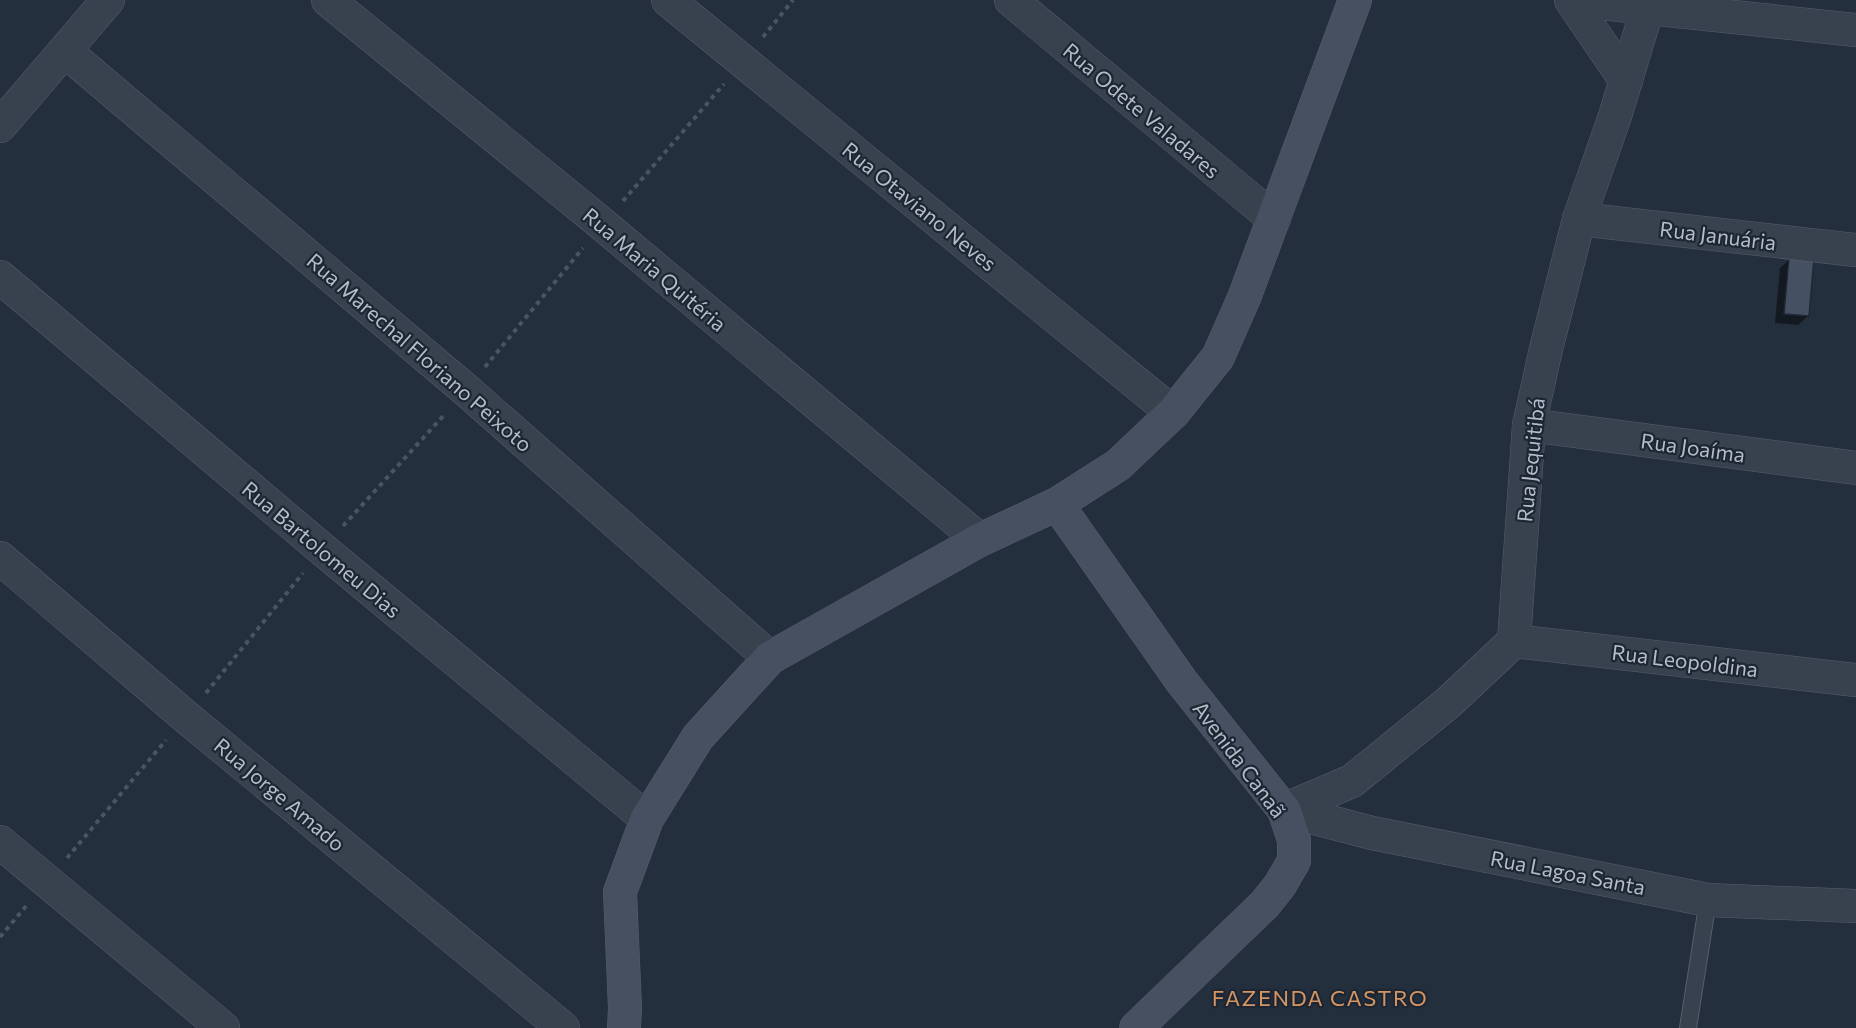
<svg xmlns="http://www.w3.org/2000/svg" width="1856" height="1028" font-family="Commissioner,sans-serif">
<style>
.shadow{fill:#0007}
.building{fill:#455162;stroke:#1f2835;stroke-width:1.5}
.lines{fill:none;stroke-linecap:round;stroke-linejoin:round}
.lane-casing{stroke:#565f6c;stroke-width:18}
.street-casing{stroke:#565f6c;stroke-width:34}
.secondary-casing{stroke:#565f6c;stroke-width:34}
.path{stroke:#44595c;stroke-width:4;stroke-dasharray:4.5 4.5;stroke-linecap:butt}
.lane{stroke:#38414e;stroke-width:16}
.street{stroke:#38414e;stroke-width:33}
.secondary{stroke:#465061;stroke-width:33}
.labels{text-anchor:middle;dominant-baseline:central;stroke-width:4.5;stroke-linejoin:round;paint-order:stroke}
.street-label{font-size:21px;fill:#b4bcc9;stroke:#1d2633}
.neighbourhood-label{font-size:22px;letter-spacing:1.5px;fill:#d59563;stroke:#1d2633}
</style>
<rect width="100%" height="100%" fill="#242f3e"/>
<polygon class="shadow" points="1790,259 1808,316 1798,325 1775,323 1780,268"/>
<polygon class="building" points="1789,257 1814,259 1809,316 1784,314"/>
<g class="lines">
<defs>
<polyline id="lane" points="1688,1028 1708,900"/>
<g id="street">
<polyline points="328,0 602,224 980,540"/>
<polyline points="668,0 1173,413"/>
<polyline points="1011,0 1274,219"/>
<polyline points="1571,0 1626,81"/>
<polyline points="1573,0 1856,30"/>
<polyline points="65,51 466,390 770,658"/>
<polyline points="0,126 108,0"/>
<polyline points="1579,219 1856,250"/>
<polyline points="0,277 322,549 647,819"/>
<polyline points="1529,425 1856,468"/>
<polyline points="0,558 186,717 563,1028"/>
<polyline points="1514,641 1856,680"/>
<polyline points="1284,810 1352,781 1448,703 1514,641 1529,425 1546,349 1579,219 1615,116 1648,7"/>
<polyline points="1284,810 1372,833 1708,900 1856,906"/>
<polyline points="0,842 223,1028"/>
</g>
<g id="secondary">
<polyline points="1057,504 1182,682 1284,810 1294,840 1294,861 1280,885 1265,904 1136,1028"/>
<polyline points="624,1028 625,1008 620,892 647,819 698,737 770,658 980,540 1057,504 1118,465 1173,413 1218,357 1244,298 1355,0"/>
</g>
</defs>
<use href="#lane" class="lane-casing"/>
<use href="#street" class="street-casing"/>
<use href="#secondary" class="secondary-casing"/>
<g class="path">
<polyline points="763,37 793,0"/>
<polyline points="623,201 724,84"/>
<polyline points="485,367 583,248"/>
<polyline points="343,526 445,414"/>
<polyline points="206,693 303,573"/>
<polyline points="67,858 166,740"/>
<polyline points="0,937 27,905"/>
</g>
<use href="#lane" class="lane"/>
<use href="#street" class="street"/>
<use href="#secondary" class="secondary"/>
</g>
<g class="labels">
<g class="street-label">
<text transform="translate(1142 110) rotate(40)">Rua Odete Valadares</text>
<text transform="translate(920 206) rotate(39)">Rua Otaviano Neves</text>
<text transform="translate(1718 235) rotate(7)">Rua Januária</text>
<text transform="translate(655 269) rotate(40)">Rua Maria Quitéria</text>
<text transform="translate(420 352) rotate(41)">Rua Marechal Floriano Peixoto</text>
<text transform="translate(1693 447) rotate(8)">Rua Joaíma</text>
<text transform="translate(1530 460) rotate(-84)">Rua Jequitibá</text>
<text transform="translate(322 549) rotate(40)">Rua Bartolomeu Dias</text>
<text transform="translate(1685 660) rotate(7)">Rua Leopoldina</text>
<text transform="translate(1240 759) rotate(53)">Avenida Canaã</text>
<text transform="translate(280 794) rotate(40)">Rua Jorge Amado</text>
<text transform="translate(1568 872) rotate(11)">Rua Lagoa Santa</text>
</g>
<g class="neighbourhood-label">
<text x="1320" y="997">FAZENDA CASTRO</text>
</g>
</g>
</svg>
